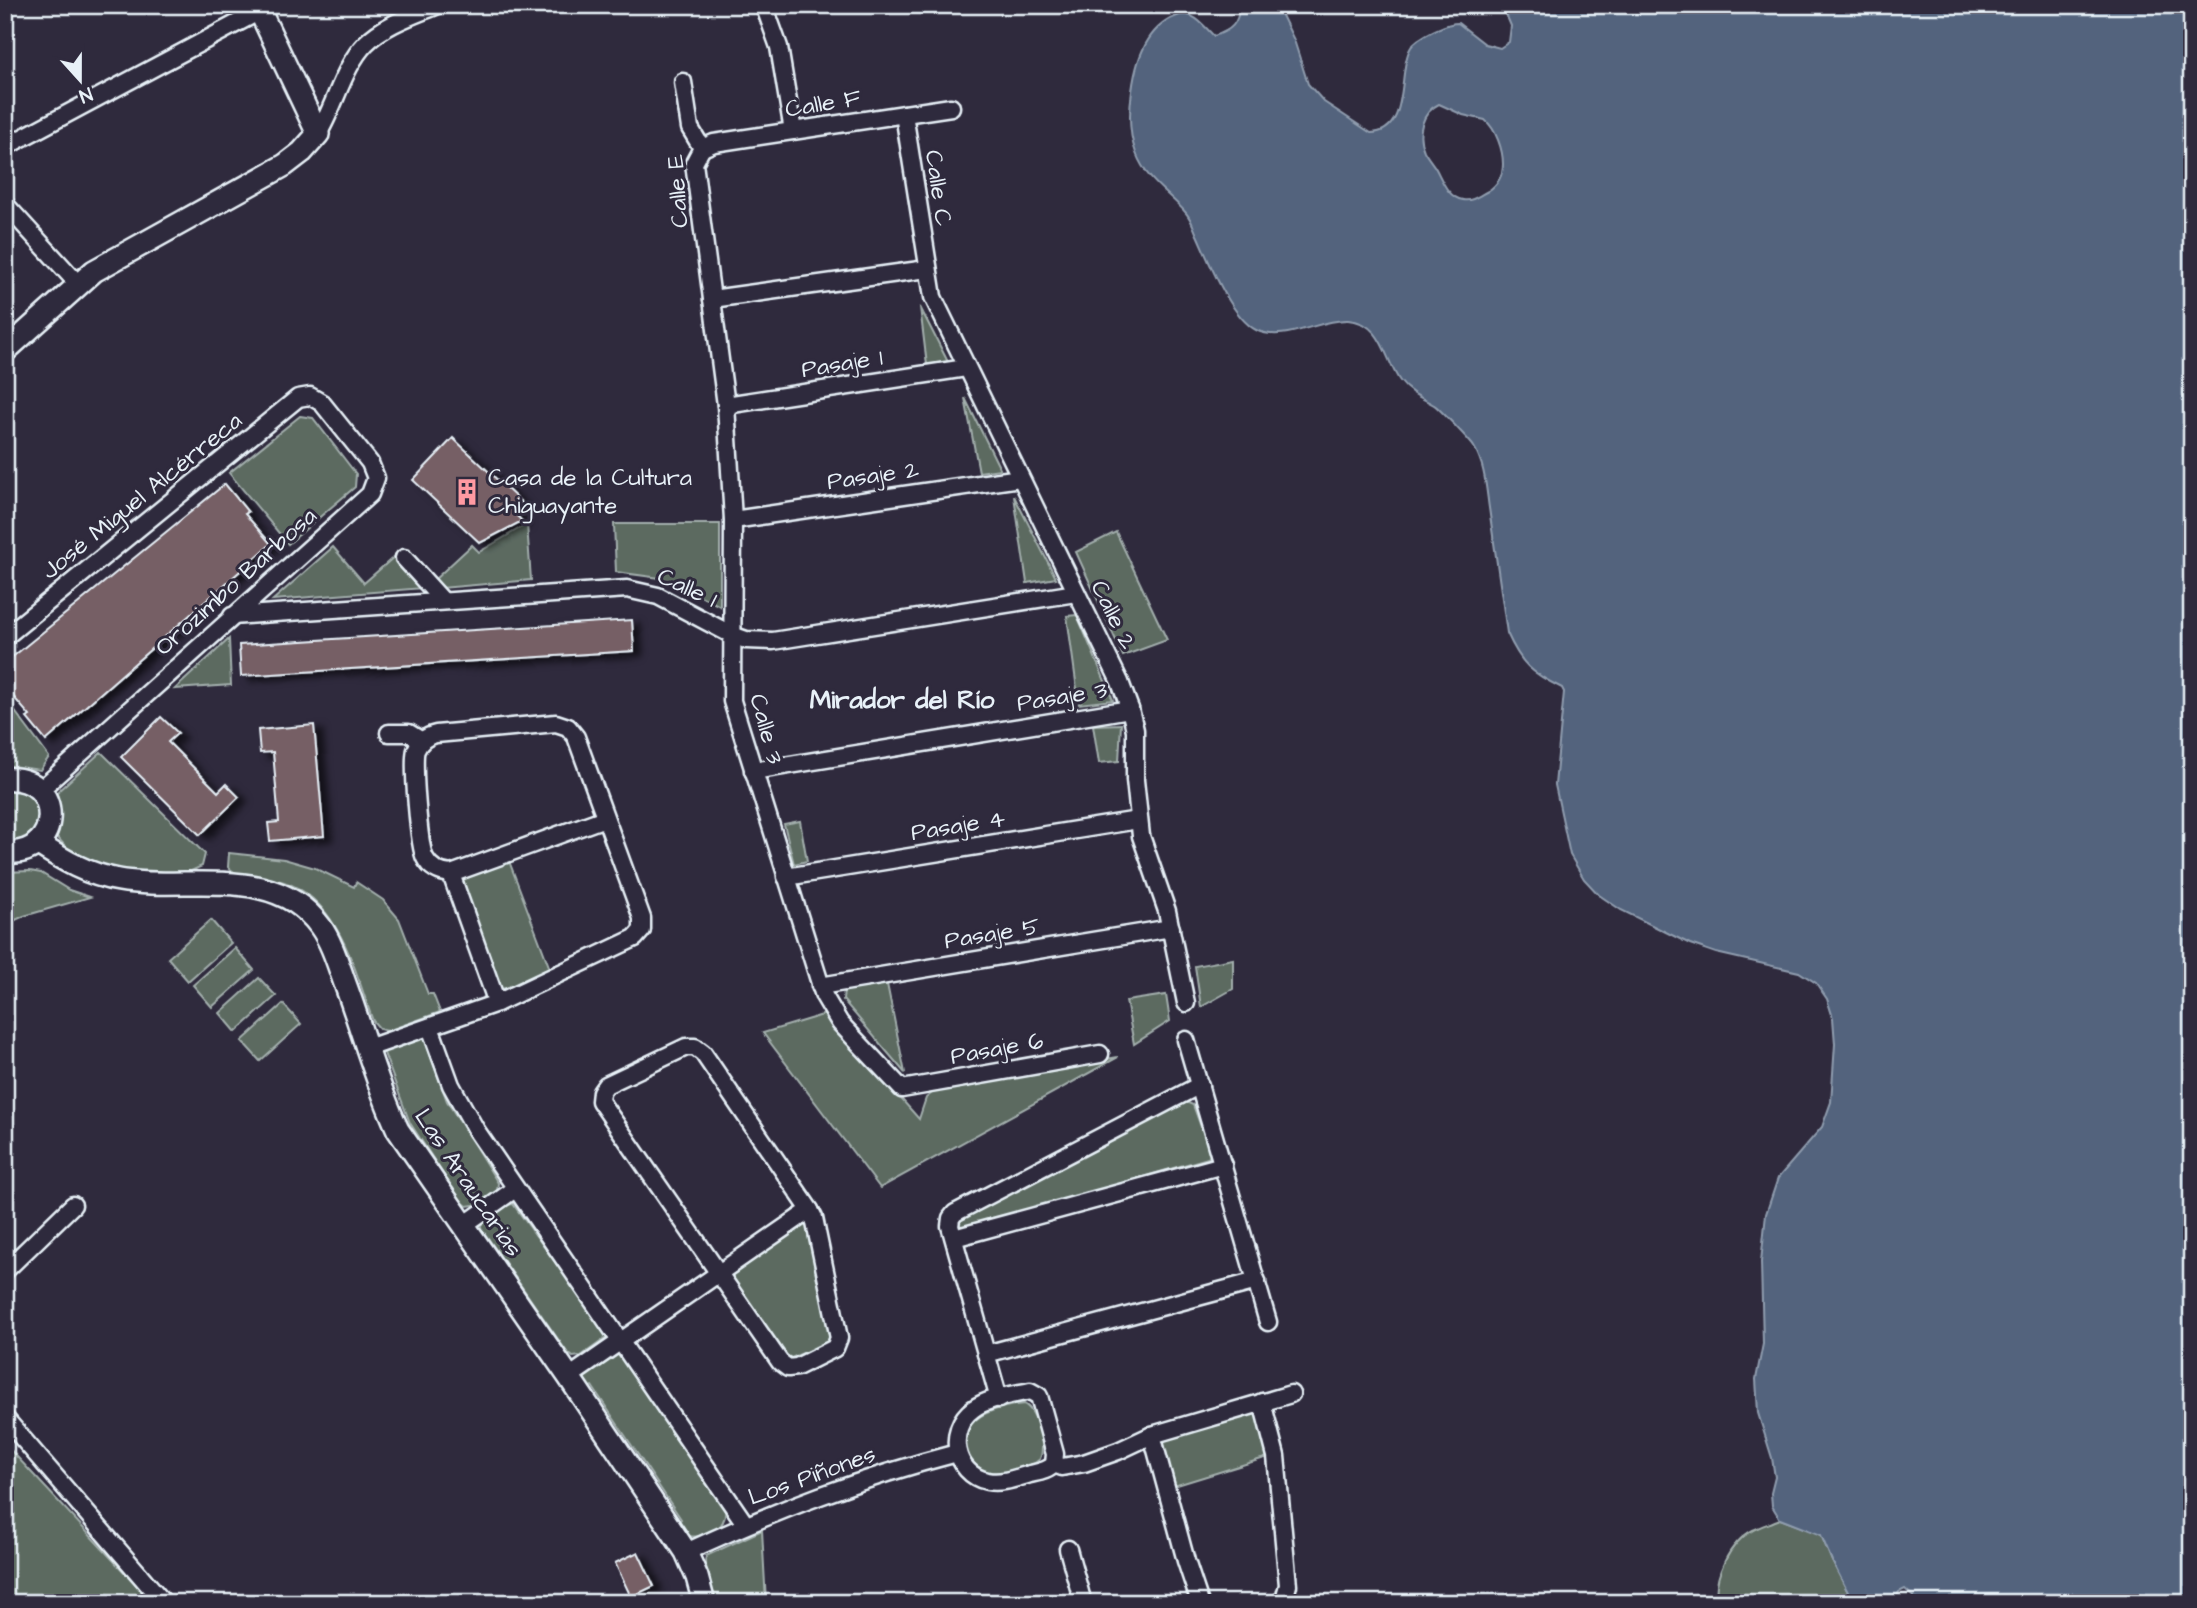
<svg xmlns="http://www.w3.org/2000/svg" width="2197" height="1608" font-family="'Architects Daughter',sans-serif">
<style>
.green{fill:#5c6a61;stroke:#a2aeac;stroke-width:2}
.water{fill:#53647d;stroke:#8f9cae;stroke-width:2;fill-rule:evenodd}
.building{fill:#765f65;stroke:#e8f1f8;stroke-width:2;filter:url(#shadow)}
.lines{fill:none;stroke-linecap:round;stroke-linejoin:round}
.minor-casing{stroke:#e8f1f8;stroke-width:21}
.tertiary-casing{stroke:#e8f1f8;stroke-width:26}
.minor{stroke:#2f2a3d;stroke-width:16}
.tertiary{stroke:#2f2a3d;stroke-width:21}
.labels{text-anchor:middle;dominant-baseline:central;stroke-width:6;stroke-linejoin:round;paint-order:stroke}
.street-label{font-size:24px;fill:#e8f1f8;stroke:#2f2a3d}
.poi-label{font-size:24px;fill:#e8f1f8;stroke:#2f2a3d;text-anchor:start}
.neighbourhood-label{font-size:26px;font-weight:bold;fill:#e8f1f8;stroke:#2f2a3d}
</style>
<defs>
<filter id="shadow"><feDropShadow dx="8" dy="4.5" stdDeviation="3.5" flood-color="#0009"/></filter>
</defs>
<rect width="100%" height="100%" fill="#2f2a3d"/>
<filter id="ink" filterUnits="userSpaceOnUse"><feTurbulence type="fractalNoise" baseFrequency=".0143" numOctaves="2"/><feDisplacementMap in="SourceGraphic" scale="14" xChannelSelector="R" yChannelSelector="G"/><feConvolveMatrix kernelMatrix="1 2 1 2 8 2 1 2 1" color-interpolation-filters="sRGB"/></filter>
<g filter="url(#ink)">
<g class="green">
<polygon points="920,307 948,362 927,365"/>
<polygon points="965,398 1000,469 979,472"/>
<polygon points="300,416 313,418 356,474 355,487 288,544 229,473"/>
<polygon points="1014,496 1056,578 1027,583"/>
<polygon points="527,524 531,580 441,588 433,581 472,545 479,552"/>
<polygon points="614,524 720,524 720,606 683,587 660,578 616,572"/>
<polygon points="1116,532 1167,640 1123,656 1076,552"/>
<polygon points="333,547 364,583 395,556 424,588 273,600"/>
<polygon points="1077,615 1113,700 1079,704 1067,616"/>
<polygon points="229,639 231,685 175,689"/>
<polygon points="5,698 49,757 40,770 5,765"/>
<polygon points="1121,724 1119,761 1099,763 1093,725"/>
<polygon points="101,752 205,854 202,866 189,872 140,873 112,869 81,857 66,847 57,837 59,816 57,792"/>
<path d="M 5,790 C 39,786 53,828 22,841 C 18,843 10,842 5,842 Z"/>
<polygon points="800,821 807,861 794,864 784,824"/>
<path d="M 229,853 L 284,859 L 315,868 L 354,887 L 356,882 L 383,900 L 399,919 L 428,994 L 433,994 L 440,1012 L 387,1031 L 380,1029 L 373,1021 C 355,972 340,901 284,882 C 267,876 240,881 228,867 Z"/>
<polygon points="509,861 550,969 510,987 501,989 462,885 464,876"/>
<polygon points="30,871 41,873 69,890 90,897 24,916 5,925 5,872"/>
<polygon points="211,920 231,943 188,981 168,958"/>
<polygon points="235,948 254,970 212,1007 193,985"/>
<polygon points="1233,959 1233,989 1201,1007 1195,966"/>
<polygon points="259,978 276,996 236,1032 220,1013"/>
<polygon points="887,984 905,1073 843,1000 844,989"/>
<polygon points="1166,995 1170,1021 1134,1044 1126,1001"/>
<polygon points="283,1004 301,1024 260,1061 242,1041"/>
<polygon points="826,1014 919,1119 926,1098 938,1088 1118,1057 880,1188 763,1033"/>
<polygon points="421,1038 424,1038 447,1101 498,1183 497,1191 480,1204 467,1206 460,1200 410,1123 384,1053 385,1050"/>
<polygon points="1186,1102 1193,1105 1211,1154 1208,1158 967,1228 959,1225 963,1216"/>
<path d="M 513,1204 L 607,1334 L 606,1338 L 581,1356 L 573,1357 L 567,1352 L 481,1228 C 485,1217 500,1205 513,1204 Z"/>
<polygon points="808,1220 831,1336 825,1344 791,1358 783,1354 731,1275"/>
<path d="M 619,1353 L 725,1509 C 728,1528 705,1539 689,1536 L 675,1524 L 681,1519 L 592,1386 L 587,1389 L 584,1383 L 585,1375 Z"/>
<path d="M 1024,1404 C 1037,1411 1046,1446 1040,1459 C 1033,1466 1024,1468 1015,1470 C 969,1485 949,1436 981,1416 C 992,1409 1011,1405 1024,1404 Z"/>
<polygon points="1253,1413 1259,1417 1268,1457 1174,1486 1161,1443 1167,1438"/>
<polygon points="5,1444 153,1603 21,1603 5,1593"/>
<path d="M 1780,1519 L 1821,1534 L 1832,1561 L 1850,1596 L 1851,1603 L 1717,1603 C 1713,1577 1729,1543 1753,1530 C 1761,1526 1771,1523 1780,1519 Z"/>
<polygon points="762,1530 766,1603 715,1603 705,1562 706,1556"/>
</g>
<path class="water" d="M 1240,5 L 1277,5 L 1294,40 L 1308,84 L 1324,102 L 1371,133 C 1411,132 1397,70 1411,47 C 1415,40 1425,35 1433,31 C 1442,27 1448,23 1458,23 L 1485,44 L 1500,48 L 1509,42 L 1511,26 L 1502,5 L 2192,5 L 2192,1603 L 1920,1603 L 1905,1589 L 1899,1592 L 1893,1603 L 1851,1603 L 1850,1596 L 1832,1561 L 1821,1535 L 1780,1519 L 1772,1506 L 1771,1493 L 1775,1477 L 1772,1458 L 1758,1413 L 1756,1379 L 1763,1344 L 1761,1262 L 1766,1214 L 1778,1178 L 1822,1127 L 1831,1102 L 1835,1044 L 1833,1018 L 1827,999 L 1816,983 L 1799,972 L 1716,953 L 1690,944 L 1621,910 L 1599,895 L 1584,879 L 1570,855 L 1555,785 L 1564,692 L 1562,688 C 1531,673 1521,664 1507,633 C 1501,591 1495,550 1489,508 C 1486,487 1485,465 1474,447 C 1472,443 1438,407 1434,405 C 1422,398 1409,393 1400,381 C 1385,361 1383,322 1348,320 C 1318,319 1284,344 1256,330 C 1231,317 1209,262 1198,237 C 1194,229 1192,220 1186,213 C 1168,192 1147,182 1136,153 C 1129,134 1129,111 1132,91 C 1136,60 1147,25 1180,15 C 1193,11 1205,27 1214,36 C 1232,30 1238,24 1240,5 ZM 1439,104 L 1463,115 L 1485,120 C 1496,129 1503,150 1503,164 C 1503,176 1497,185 1488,191 C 1480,195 1472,202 1463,200 C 1448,198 1442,180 1436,169 C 1432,162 1427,157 1424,151 C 1416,134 1422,112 1439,104 Z"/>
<g class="building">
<polygon points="453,438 522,503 513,512 522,521 480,543 413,480"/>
<polygon points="225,484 248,512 245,514 271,544 46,741 27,718 30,716 5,687 5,663"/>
<polygon points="632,620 634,651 241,676 239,645"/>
<polygon points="161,717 178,733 168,742 218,792 226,784 239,797 200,835 121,757"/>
<polygon points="314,725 324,836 270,841 268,823 279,822 273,752 260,753 258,730"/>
<polygon points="638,1552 654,1586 631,1597 615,1563"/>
</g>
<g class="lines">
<defs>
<g id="minor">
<polyline points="764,5 779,47 793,131"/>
<polyline points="683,82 690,128 702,148"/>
<polyline points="904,114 933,297 1120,682 1130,709 1135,730 1135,780 1141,836 1167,911 1186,1003"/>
<path d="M 318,134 C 335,106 344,65 366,43 C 385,24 414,15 438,5"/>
<polyline points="5,147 260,11"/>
<polyline points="702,148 694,163 726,405 733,520 732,701 824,996 840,1023 902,1089 1100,1054"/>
<polyline points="702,148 714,143 951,107"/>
<polyline points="5,204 78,284"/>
<polyline points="712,299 927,269"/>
<polyline points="726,405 966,368"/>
<polyline points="733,520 1020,478"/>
<polyline points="404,558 443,601"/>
<polyline points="232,616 627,589 658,596 732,635 746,640 773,641 1076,593"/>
<polyline points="5,637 298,398 310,396 322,403 370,463 376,478 370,494 40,790"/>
<polyline points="389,733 409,733 422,741"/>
<polyline points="753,771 1130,709"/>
<polyline points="451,874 497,1003"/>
<polyline points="786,877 1138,820"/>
<polyline points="820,986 1171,928"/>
<polyline points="430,1027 451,1085 476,1130 746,1525"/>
<polyline points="1186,1040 1268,1322"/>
<polygon points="686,1047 695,1047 703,1053 810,1210 814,1218 839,1338 835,1348 797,1367 788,1368 780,1362 600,1101 601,1092 606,1085"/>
<path d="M 368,1048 L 497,1003 L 635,938 L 642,930 L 642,918 L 576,737 L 568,727 L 556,723 L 436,734 C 427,736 420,741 416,750 C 412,760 419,847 425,858 C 430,868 440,873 451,874 L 605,818"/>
<polyline points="464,1225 515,1189"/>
<polyline points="954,1238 1223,1165"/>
<polyline points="5,1271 73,1205"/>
<polyline points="986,1354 1257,1281"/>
<polyline points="569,1377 810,1210"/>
<path d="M 1030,1391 L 1039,1396 L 1055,1454 L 1054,1464 C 1048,1471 1039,1472 1030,1474 C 1016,1478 1002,1484 987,1481 C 954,1474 946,1429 973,1409 C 988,1398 1012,1395 1030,1391 Z"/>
<polyline points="999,1399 950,1226 951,1218 955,1213 1200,1085"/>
<polyline points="1262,1402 1276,1456 1288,1585 1285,1596 1280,1603"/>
<polyline points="5,1418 164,1603"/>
<polyline points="1152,1435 1186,1561 1200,1603"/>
<polyline points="1054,1464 1062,1467 1084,1463 1118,1451 1152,1435 1291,1394"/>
<polyline points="1068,1549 1083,1603"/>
<path d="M 686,1552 C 777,1510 860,1478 957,1453"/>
</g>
<g id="tertiary">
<polyline points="5,351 94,271 285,165 302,152 318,134 257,5"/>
<path d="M 5,779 C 66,774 62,859 5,852"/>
<path d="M 37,843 C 63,860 88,875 119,880 C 185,892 274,862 320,926 C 333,944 339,968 347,989 C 364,1036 377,1085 398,1130 L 569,1377 L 686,1552 L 697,1577 L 704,1603"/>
</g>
</defs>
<use href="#minor" class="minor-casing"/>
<use href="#tertiary" class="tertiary-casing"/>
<use href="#minor" class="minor"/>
<use href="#tertiary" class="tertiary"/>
</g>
</g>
<defs>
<symbol id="building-bare" viewBox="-9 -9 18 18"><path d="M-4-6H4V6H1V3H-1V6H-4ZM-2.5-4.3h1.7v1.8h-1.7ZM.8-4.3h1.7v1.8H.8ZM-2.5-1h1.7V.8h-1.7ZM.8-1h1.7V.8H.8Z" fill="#ff9aa2" stroke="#2f2a3d" stroke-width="2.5" paint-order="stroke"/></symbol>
</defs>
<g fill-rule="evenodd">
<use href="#building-bare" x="448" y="473" width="38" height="38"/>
</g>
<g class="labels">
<g class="street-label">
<text transform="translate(823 104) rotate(-9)">Calle F</text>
<text transform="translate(938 188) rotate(82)">Calle C</text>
<text transform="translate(678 191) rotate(-94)">Calle E</text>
<text transform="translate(842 364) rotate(-9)">Pasaje 1</text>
<text transform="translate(873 476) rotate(-8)">Pasaje 2</text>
<text transform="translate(142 496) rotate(-39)">José Miguel Alcérreca</text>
<text transform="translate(236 582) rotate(-42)">Orozimbo Barbosa</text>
<text transform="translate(687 588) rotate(25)">Calle 1</text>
<text transform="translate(1113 615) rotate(64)">Calle 2</text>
<text transform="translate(1062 697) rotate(-9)">Pasaje 3</text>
<text transform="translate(766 729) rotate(75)">Calle 3</text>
<text transform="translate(958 826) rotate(-9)">Pasaje 4</text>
<text transform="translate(992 934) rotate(-9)">Pasaje 5</text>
<text transform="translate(997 1049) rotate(-10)">Pasaje 6</text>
<text transform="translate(468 1183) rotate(56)">Las Araucarias</text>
<text transform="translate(812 1476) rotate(-20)">Los Piñones</text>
</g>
<g class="poi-label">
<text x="488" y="478">Casa de la Cultura<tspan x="488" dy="28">Chiguayante</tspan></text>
</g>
<g class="neighbourhood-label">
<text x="902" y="700">Mirador del Río</text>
</g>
</g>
<rect width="2197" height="1608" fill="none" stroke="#2f2a3d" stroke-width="28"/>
<rect x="14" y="14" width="2169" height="1580" fill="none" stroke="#e8f1f8" stroke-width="2.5" filter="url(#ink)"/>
<g transform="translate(80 80) rotate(159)" stroke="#2f2a3d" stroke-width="5" paint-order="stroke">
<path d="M0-5L12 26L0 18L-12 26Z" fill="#e8f1f8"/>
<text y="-10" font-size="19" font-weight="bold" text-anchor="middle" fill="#e8f1f8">N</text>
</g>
</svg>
